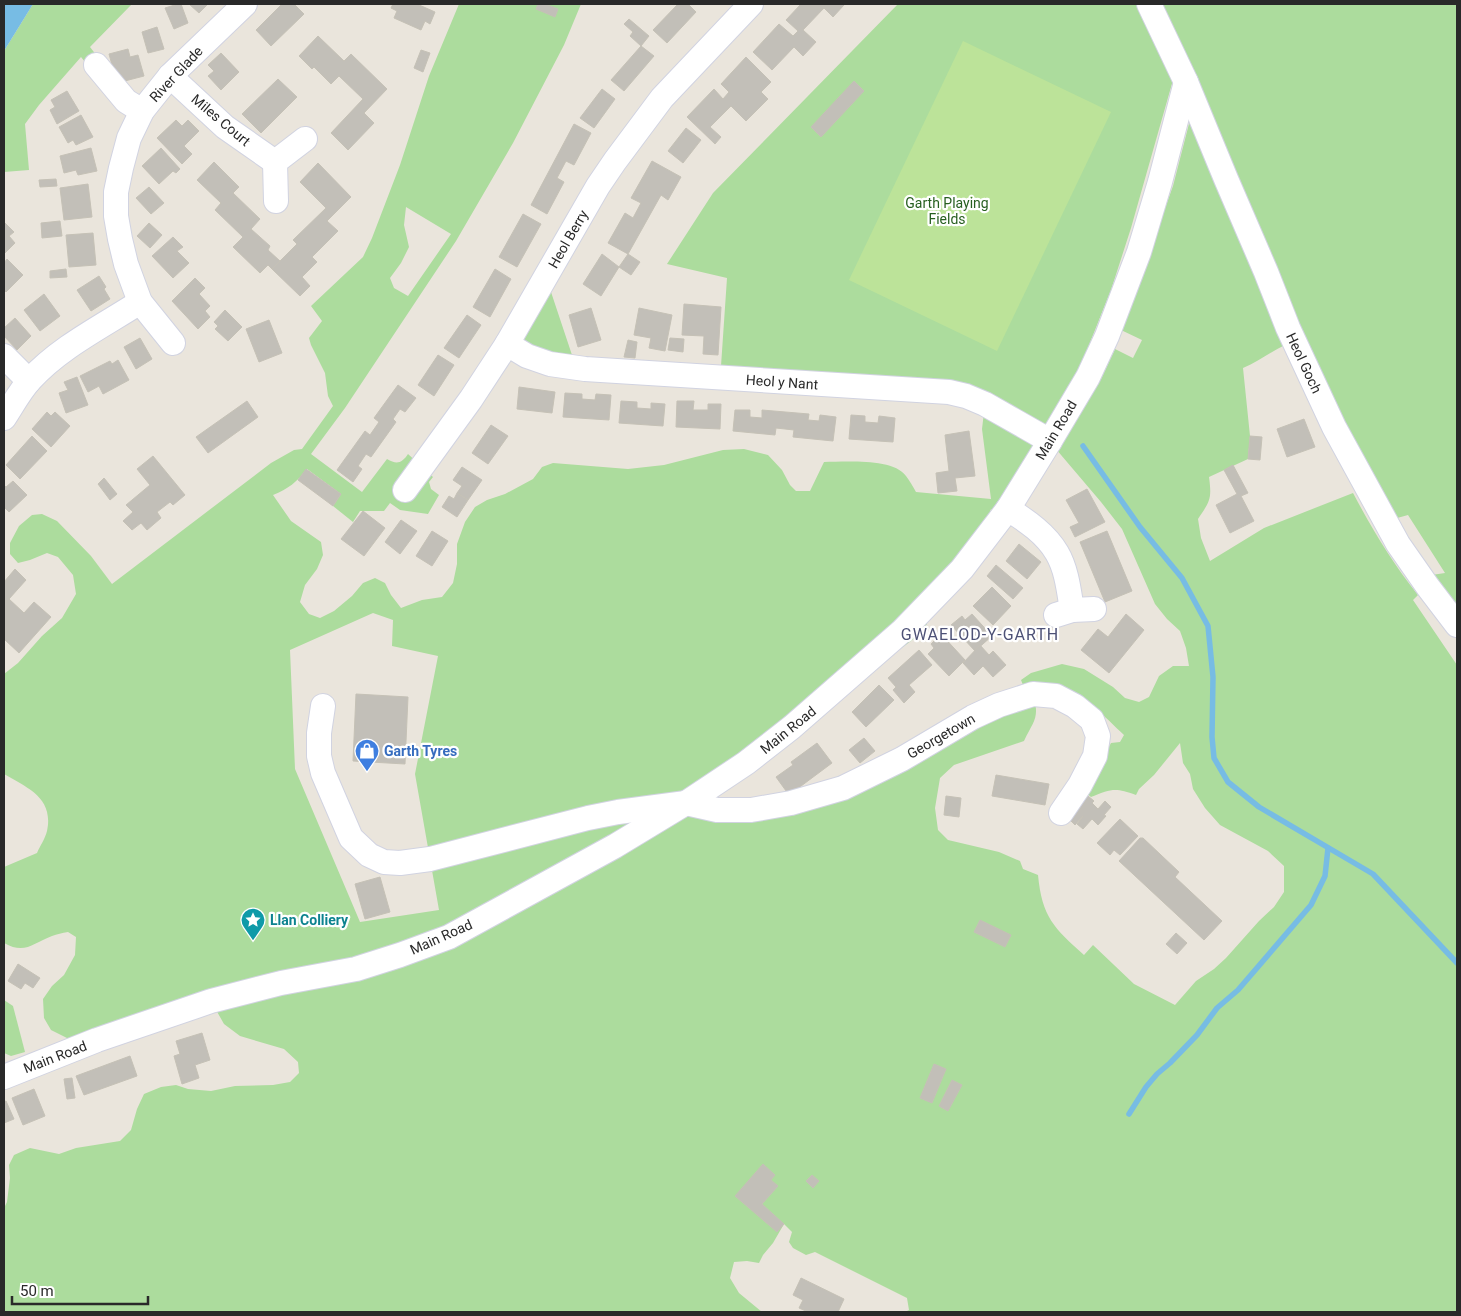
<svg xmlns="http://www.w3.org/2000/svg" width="1461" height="1316" font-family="Roboto,sans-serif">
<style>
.green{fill:#acdc9d;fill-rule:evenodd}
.pitch{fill:#bce399}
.water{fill:#77bce4}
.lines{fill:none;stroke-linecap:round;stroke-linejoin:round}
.stream{stroke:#77bce4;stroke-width:5.5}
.building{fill:#c2bfb8;stroke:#c5c1b6}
.minor-casing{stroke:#d1d3e1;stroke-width:26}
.minor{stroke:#fff;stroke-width:24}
.labels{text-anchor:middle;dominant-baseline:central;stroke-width:4.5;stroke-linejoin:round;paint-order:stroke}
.street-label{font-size:14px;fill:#292929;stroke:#fff}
.park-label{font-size:14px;fill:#275f20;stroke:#fff}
.shop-label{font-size:14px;font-weight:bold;fill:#366cbe;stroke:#fff;text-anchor:start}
.culture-label{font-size:14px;font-weight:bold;fill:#0d838f;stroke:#fff;text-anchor:start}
.quarter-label{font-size:16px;letter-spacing:1px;fill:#4d5176;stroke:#fff}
</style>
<rect width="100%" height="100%" fill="#eae5dc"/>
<g class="green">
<polygon points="33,4 132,4 90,47 100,60 90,68 81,57 39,105 25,124 29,170 4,172 4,51"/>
<path d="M 459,4 L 581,4 L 564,45 L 513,143 L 456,241 L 345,408 L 311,454 L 362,492 L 387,459 C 397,465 402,463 408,454 L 433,477 L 429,482 L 431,489 L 439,495 L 428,514 L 400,510 L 390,503 L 384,511 L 360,511 L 353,522 L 333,506 L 341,494 L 307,469 C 297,482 288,489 273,495 L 291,521 L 321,542 L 323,555 L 317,569 L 305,585 L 300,602 L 309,614 L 320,618 L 334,611 L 352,596 L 363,583 L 375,578 L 385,583 L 391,595 L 401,608 L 422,600 L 442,597 L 453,583 L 457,564 L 457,544 L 465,522 L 475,507 L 487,500 L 505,494 L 533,479 L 542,467 L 553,463 L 628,469 L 664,465 L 723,450 L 744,449 L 768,455 L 782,470 L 790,485 L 796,491 L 810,491 L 824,462 C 845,462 893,458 906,476 C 910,481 913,487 916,492 L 991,499 L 982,429 L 985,404 L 721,366 L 727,278 L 667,264 L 713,193 L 898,4 L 1139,4 L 1173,80 L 1131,228 L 1111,290 L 1075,380 L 1088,377 L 1101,379 L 1115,349 L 1133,358 L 1142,340 L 1121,330 L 1173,186 L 1191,116 L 1285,345 C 1270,352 1258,362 1243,368 L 1250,436 L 1248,459 L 1209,477 C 1212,499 1210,501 1198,519 L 1201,538 L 1210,561 L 1264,528 L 1353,493 C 1372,529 1393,564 1418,595 L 1413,600 L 1457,665 L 1457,1312 L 905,1312 L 909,1310 L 907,1298 L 815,1252 L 806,1255 L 793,1248 L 789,1242 L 792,1232 L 784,1224 L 773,1243 L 763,1255 L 759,1263 L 747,1261 L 734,1262 L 730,1278 L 739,1293 L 762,1312 L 4,1312 L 4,1208 L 7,1202 L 10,1178 L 9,1165 L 14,1155 L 30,1148 L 59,1154 L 76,1148 L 120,1141 L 131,1130 L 137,1109 L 144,1094 L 161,1087 L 176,1085 L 188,1089 L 211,1091 L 235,1086 L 273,1085 L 290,1082 L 299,1073 L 298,1062 L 284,1049 L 240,1036 L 224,1024 L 211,1001 L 69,1039 L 51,1030 L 44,1018 L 43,999 L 52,986 L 64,975 L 75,955 L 76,937 L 68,932 C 62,933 57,934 52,936 C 33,943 25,955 4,943 L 4,867 L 37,853 C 40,846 45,839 47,831 C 54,798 28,788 4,774 L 4,674 L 18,663 L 42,636 L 62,618 L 76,594 L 73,575 L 58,557 L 47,553 L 30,560 L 18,563 L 10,554 L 10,543 L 19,526 L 32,515 L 42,514 L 57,521 L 91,556 L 112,584 L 271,463 L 294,450 L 302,449 L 333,406 L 328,396 L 325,373 L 311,345 L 309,338 L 322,321 L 311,306 L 363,257 L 372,238 L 400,165 L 429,76 ZM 406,207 L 451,234 L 408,296 L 394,288 L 390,278 L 401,263 L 409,247 L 404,225 ZM 1050,442 L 1101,502 L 1122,529 L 1155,604 L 1167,619 L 1180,631 L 1186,648 L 1189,666 L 1173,666 L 1159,676 L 1149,697 L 1139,702 L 1125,698 L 1113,687 L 1084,669 L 1062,664 L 1031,673 L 1021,680 L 1023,685 C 1033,685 1045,683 1055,684 C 1078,688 1107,719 1124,735 L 1120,742 L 1111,743 L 1085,792 L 1091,797 C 1111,789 1115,787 1136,795 L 1139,789 L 1154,775 L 1180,743 L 1183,763 L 1190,774 L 1193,789 L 1205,808 L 1220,825 L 1268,851 L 1284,866 L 1284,892 L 1274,907 L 1259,921 L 1226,958 L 1214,969 L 1196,981 L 1175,1005 L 1134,984 L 1093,945 L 1084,955 C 1054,928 1042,917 1038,875 L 1023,869 L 1020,861 L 999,852 L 948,840 L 938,830 L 935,808 L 940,778 L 954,765 L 1024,741 C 1034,720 1040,718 1033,694 L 866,766 L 812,786 L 758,801 L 687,803 L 858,671 L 903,647 L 919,635 L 927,624 L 926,607 L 988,518 L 991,509 L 1000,519 ZM 373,613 L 393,620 L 392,646 L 438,656 L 415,774 L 439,910 L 360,922 L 295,769 L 290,650 Z"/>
<polygon points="1154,4 1457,4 1457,621 1425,576 1445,573 1408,515 1390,520 1350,450"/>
<polygon points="546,277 576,367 507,344"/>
<polygon points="4,1000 13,1006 25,1052 11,1056 4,1053"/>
</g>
<polygon class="pitch" points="963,41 1111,112 997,351 849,280"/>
<polygon class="water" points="4,4 33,4 4,51"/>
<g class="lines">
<g class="stream">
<polyline points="1083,446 1140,527 1182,578 1208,626 1213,677 1212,737 1214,758 1228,782 1259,807 1373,874 1457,963"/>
<polyline points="1129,1114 1146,1087 1157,1074 1170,1063 1197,1035 1217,1008 1238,990 1311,905 1325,876 1328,848"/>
</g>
</g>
<g class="building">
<polygon points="178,4 181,4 188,23 174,29 165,8"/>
<polygon points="189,4 208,4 199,13"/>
<polygon points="282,4 294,4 304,14 271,46 256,30"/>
<polygon points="393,4 417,4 435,12 430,24 425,21 421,30 394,18 397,11 391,8"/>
<polygon points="538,4 545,4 558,9 555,17 536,9"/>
<polygon points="678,4 688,4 696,12 667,43 653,30"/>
<polygon points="801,4 823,4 825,5 826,4 842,4 844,5 833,17 824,8 803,30 816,42 803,56 794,47 772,70 753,52 779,24 793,36 798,31 786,20"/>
<polygon points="629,19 649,36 641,46 630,36 633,32 624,24"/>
<polygon points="157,27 164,49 148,53 142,32"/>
<polygon points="318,36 344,61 351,54 387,89 364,113 374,123 348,150 331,133 363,99 339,76 331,84 314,67 312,69 299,56"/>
<polygon points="641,46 654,56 624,91 611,80"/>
<polygon points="128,49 130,57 138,55 144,76 117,83 109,54"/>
<polygon points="421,50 430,53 423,72 414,68"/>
<polygon points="221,53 239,72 221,90 208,76 214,71 208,65"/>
<polygon points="746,57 771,82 761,92 768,99 746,121 731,106 710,127 721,137 715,144 687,117 714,89 723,99 729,92 721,84"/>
<polygon points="278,79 297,97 261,133 242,114"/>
<polygon points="854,81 864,91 821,137 811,127"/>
<polygon points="602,89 615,99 594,128 580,118"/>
<polygon points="67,91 79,111 57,124 50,110 55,107 51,100"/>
<polygon points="81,115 93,137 76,145 73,140 68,143 59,127"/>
<polygon points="176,120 182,126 188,120 199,131 184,146 192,154 182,164 157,138"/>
<polygon points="574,124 591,133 574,165 566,161 557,178 564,182 547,214 531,205"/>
<polygon points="686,128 701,140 683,163 668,151"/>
<polygon points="91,148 97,171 78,175 76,170 64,173 60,156"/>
<polygon points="161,148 180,169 176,173 173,171 159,184 142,166"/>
<polygon points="652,161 681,177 668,200 661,195 628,254 608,243 625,213 633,218 641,203 631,198"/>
<polygon points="214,162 239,187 233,193 260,219 251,229 270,246 268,250 280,261 272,269 268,265 260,273 233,247 243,237 215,210 221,203 197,180"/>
<polygon points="318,163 351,197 327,221 338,231 312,257 317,262 302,277 310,286 300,296 272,269 297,244 293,240 326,208 300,182"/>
<polygon points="56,179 57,186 40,187 39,180"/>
<polygon points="88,184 92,217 64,220 60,188"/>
<polygon points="149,187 164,203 151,214 136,198"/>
<polygon points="523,214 541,224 517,267 499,257"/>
<polygon points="60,221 62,236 42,238 41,223"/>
<polygon points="4,222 14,232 9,236 15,243 4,254"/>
<polygon points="149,223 162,235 150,248 137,236"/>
<polygon points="93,233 96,265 69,267 66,235"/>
<polygon points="173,237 183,247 177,251 189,263 173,278 152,256"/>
<polygon points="602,254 619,267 601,296 583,284"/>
<polygon points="628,254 640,262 631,275 619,267"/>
<polygon points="7,259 23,275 6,292 4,290 4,263"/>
<polygon points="66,269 67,277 50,278 50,271"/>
<polygon points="495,269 511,279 490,317 473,307"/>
<polygon points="99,276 106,287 104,289 110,299 91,311 77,290"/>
<polygon points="195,278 205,288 199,294 210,306 205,311 210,317 198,329 172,301"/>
<polygon points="44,294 60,316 40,331 24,310"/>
<polygon points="684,304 721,307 718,355 703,354 704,336 682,335"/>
<polygon points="591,308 601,340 578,347 569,315"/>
<polygon points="639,308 672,315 665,351 649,348 651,338 634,335"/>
<polygon points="225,310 242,327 228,341 215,329 218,326 214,322"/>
<polygon points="467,315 481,325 459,358 444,348"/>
<polygon points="15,318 31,336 17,350 4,336 4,328"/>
<polygon points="269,320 282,353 259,362 246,329"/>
<polygon points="140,338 152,359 136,369 124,347"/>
<polygon points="670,338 684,339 683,352 668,350"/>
<polygon points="628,340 637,342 635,358 624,357"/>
<polygon points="438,355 454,365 434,396 418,385"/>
<polygon points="118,360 129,380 103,394 99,386 88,392 80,376 110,361 112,364"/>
<polygon points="77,377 88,405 66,413 59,393 68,390 64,382"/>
<polygon points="398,385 416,398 405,412 400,409 393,419 396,422 371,457 366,454 358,466 362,469 353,482 337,470 365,431 370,435 379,422 374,418"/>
<polygon points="519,387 555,392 552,413 517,409"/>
<polygon points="565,393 582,394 582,399 595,400 596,394 611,395 609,420 563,417"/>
<polygon points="247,401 258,417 208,453 196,437"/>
<polygon points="621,401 637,402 637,408 651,409 651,403 665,404 663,426 619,423"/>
<polygon points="677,401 694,401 693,410 708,410 708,404 721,404 720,429 676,427"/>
<polygon points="735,410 750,410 750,417 762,418 762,410 809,414 808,420 819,421 820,415 836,417 833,441 793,437 794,430 776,428 775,435 733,431"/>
<polygon points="47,412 51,416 55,412 70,426 51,447 32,429"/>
<polygon points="851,415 865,416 865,422 878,423 879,416 895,418 893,442 849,439"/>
<polygon points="1304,419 1315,447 1287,457 1277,429"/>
<polygon points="491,425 508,436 488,464 472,453"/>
<polygon points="969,431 975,476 955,478 957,491 938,493 936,473 949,471 945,435"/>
<polygon points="32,436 47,451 20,479 6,465"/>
<polygon points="1250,436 1262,437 1260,460 1248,459"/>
<polygon points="153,456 185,495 173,505 170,502 157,512 161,518 147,530 141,523 132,530 123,521 133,512 126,505 150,485 137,469"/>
<polygon points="1233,465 1248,493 1241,496 1254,521 1230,533 1216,505 1237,494 1224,470"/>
<polygon points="462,467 482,480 468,500 457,493 462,486 453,480"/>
<polygon points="306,469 341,494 333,506 298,480"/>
<polygon points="104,478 117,494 110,500 98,484"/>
<polygon points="13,481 27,495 9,512 4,507 4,485 6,487"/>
<polygon points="1087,489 1105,522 1075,537 1070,527 1079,523 1066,500"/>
<polygon points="457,493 468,500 457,517 442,507 449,496 454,499"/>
<polygon points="363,511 385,528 364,556 341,539"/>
<polygon points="401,520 417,531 400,554 385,542"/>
<polygon points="432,531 448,541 432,566 416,556"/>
<polygon points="1107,531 1132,591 1105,602 1080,542"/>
<polygon points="1019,544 1041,562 1027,579 1006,561"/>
<polygon points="996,565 1023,588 1013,599 987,576"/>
<polygon points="15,569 26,580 9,599 24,613 34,602 51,617 19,653 4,639 4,625 5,623 4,622 4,582"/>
<polygon points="992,587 1011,606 993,625 973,606"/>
<polygon points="972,614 992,636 975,651 951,625 962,616 965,620"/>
<polygon points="1126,614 1144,630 1109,673 1081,650 1098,629 1108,637"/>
<polygon points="941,634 965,660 949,676 928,654 934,648 931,644"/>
<polygon points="980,645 989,655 993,651 1006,665 993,677 983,666 974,675 963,663"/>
<polygon points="919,650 932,665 909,685 915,692 904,703 893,690 896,687 888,678"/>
<polygon points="879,685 894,700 866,727 852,712"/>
<polygon points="356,694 408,697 405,764 353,761"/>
<polygon points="864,738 875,751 860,763 849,750"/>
<polygon points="817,743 832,763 789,795 776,777 793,765 791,762"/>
<polygon points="996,775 1049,784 1045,805 992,796"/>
<polygon points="1082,791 1094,801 1092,803 1098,809 1105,801 1111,807 1104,815 1106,816 1098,825 1092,819 1083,829 1077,824 1083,816 1075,825 1066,816"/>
<polygon points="946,796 961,798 959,817 944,815"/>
<polygon points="1120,819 1138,836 1120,855 1114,850 1110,855 1097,843"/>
<polygon points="1140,838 1143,838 1179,872 1175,877 1222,921 1204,940 1119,861"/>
<polygon points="380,877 390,912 365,919 355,884"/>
<polygon points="980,920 1011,935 1005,947 974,932"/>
<polygon points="1176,933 1187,943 1177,954 1166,944"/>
<polygon points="18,964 40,978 33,988 25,983 21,989 8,981"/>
<polygon points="202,1033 210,1060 195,1065 199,1078 182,1084 174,1056 180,1054 176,1041"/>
<polygon points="130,1056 137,1076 84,1095 76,1076"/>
<polygon points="934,1064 946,1069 932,1103 920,1098"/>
<polygon points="72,1078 75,1098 67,1099 64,1079"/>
<polygon points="952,1080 962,1085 948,1111 939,1106"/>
<polygon points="34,1089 45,1116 23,1125 12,1098"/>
<polygon points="6,1101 14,1119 4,1123 4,1102"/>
<polygon points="763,1164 775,1175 771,1180 778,1186 762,1204 784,1224 777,1232 735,1196"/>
<polygon points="812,1175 819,1181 813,1188 806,1181"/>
<polygon points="801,1278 844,1299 838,1312 808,1312 799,1308 803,1300 793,1295"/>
</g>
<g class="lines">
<defs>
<g id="minor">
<polyline points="1149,4 1186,82 1226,179 1266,272 1288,328 1334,427 1398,544 1428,587 1457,625"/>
<polyline points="96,65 126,101 142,111"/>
<polyline points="170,76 225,127 275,162"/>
<polyline points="276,201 275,162 305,139"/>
<polyline points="173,343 140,302 126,264 120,239 116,216 116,192 121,168 129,138 142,111 170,76 245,4"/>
<polyline points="507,344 527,356 550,364 585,369 949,392 966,396 985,404 1050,441"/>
<polyline points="4,356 29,381"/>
<path d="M 4,418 C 12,406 20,391 30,380 C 60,347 103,326 140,302"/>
<polyline points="405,490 471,399 507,344 598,186 615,161 662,98 751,4"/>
<path d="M 1008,509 C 1027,521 1046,534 1057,553 C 1067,570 1069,592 1072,610"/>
<polyline points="1056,615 1072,610 1094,609"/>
<polyline points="323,706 319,733 319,756 323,773 351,838 369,855 384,862 400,863 430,859 588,818 618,812 686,803 717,810 751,810 791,803 843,788 902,759 973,717 999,705 1033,694 1056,696 1075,706 1092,720 1098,736 1095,756 1080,785 1061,813"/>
<polyline points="4,1077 97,1040 211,1001 281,983 356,969 400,955 449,937 615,846 686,803 746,763 792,727 902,631 962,569 1008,509 1050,441 1088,377 1107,336 1139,252 1160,182 1186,82"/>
</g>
</defs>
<use href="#minor" class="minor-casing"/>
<use href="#minor" class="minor"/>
</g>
<defs>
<symbol id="shop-pin" viewBox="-11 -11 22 30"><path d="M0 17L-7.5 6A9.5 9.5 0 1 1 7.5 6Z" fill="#3f7fe0" stroke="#fff"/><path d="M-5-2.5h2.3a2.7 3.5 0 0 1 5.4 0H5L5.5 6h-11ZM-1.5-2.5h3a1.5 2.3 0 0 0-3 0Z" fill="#fff"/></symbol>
<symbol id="sight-pin" viewBox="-11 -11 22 30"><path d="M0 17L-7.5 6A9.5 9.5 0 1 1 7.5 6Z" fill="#0f9aa8" stroke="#fff"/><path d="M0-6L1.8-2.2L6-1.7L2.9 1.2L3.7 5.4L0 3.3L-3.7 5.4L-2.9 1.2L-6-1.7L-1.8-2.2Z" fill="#fff"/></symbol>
</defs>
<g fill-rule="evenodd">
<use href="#shop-pin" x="353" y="737" width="28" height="38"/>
<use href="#sight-pin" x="239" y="906" width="28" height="38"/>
</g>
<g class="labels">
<g class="street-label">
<text transform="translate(176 74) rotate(-47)">River Glade</text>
<text transform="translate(221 120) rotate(40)">Miles Court</text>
<text transform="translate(568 239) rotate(-60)">Heol Berry</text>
<text transform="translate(1304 363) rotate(65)">Heol Goch</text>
<text transform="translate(782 382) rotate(4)">Heol y Nant</text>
<text transform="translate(1056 430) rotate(-59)">Main Road</text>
<text transform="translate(788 730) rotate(-39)">Main Road</text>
<text transform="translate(941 736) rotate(-30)">Georgetown</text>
<text transform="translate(441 937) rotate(-24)">Main Road</text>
<text transform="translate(55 1057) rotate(-21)">Main Road</text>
</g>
<g class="park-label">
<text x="947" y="203">Garth Playing<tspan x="947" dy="16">Fields</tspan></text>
</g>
<g class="shop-label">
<text x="384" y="751">Garth Tyres</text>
</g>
<g class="culture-label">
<text x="270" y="920">Llan Colliery</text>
</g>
<g class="quarter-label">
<text x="980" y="634">GWAELOD-Y-GARTH</text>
</g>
</g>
<rect width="1461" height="1316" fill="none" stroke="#292929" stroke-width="10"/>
<path d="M12 1296v8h136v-8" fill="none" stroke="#292929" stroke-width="2.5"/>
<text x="20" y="1296" font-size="15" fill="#292929" stroke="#ffffff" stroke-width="4" paint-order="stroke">50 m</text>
</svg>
